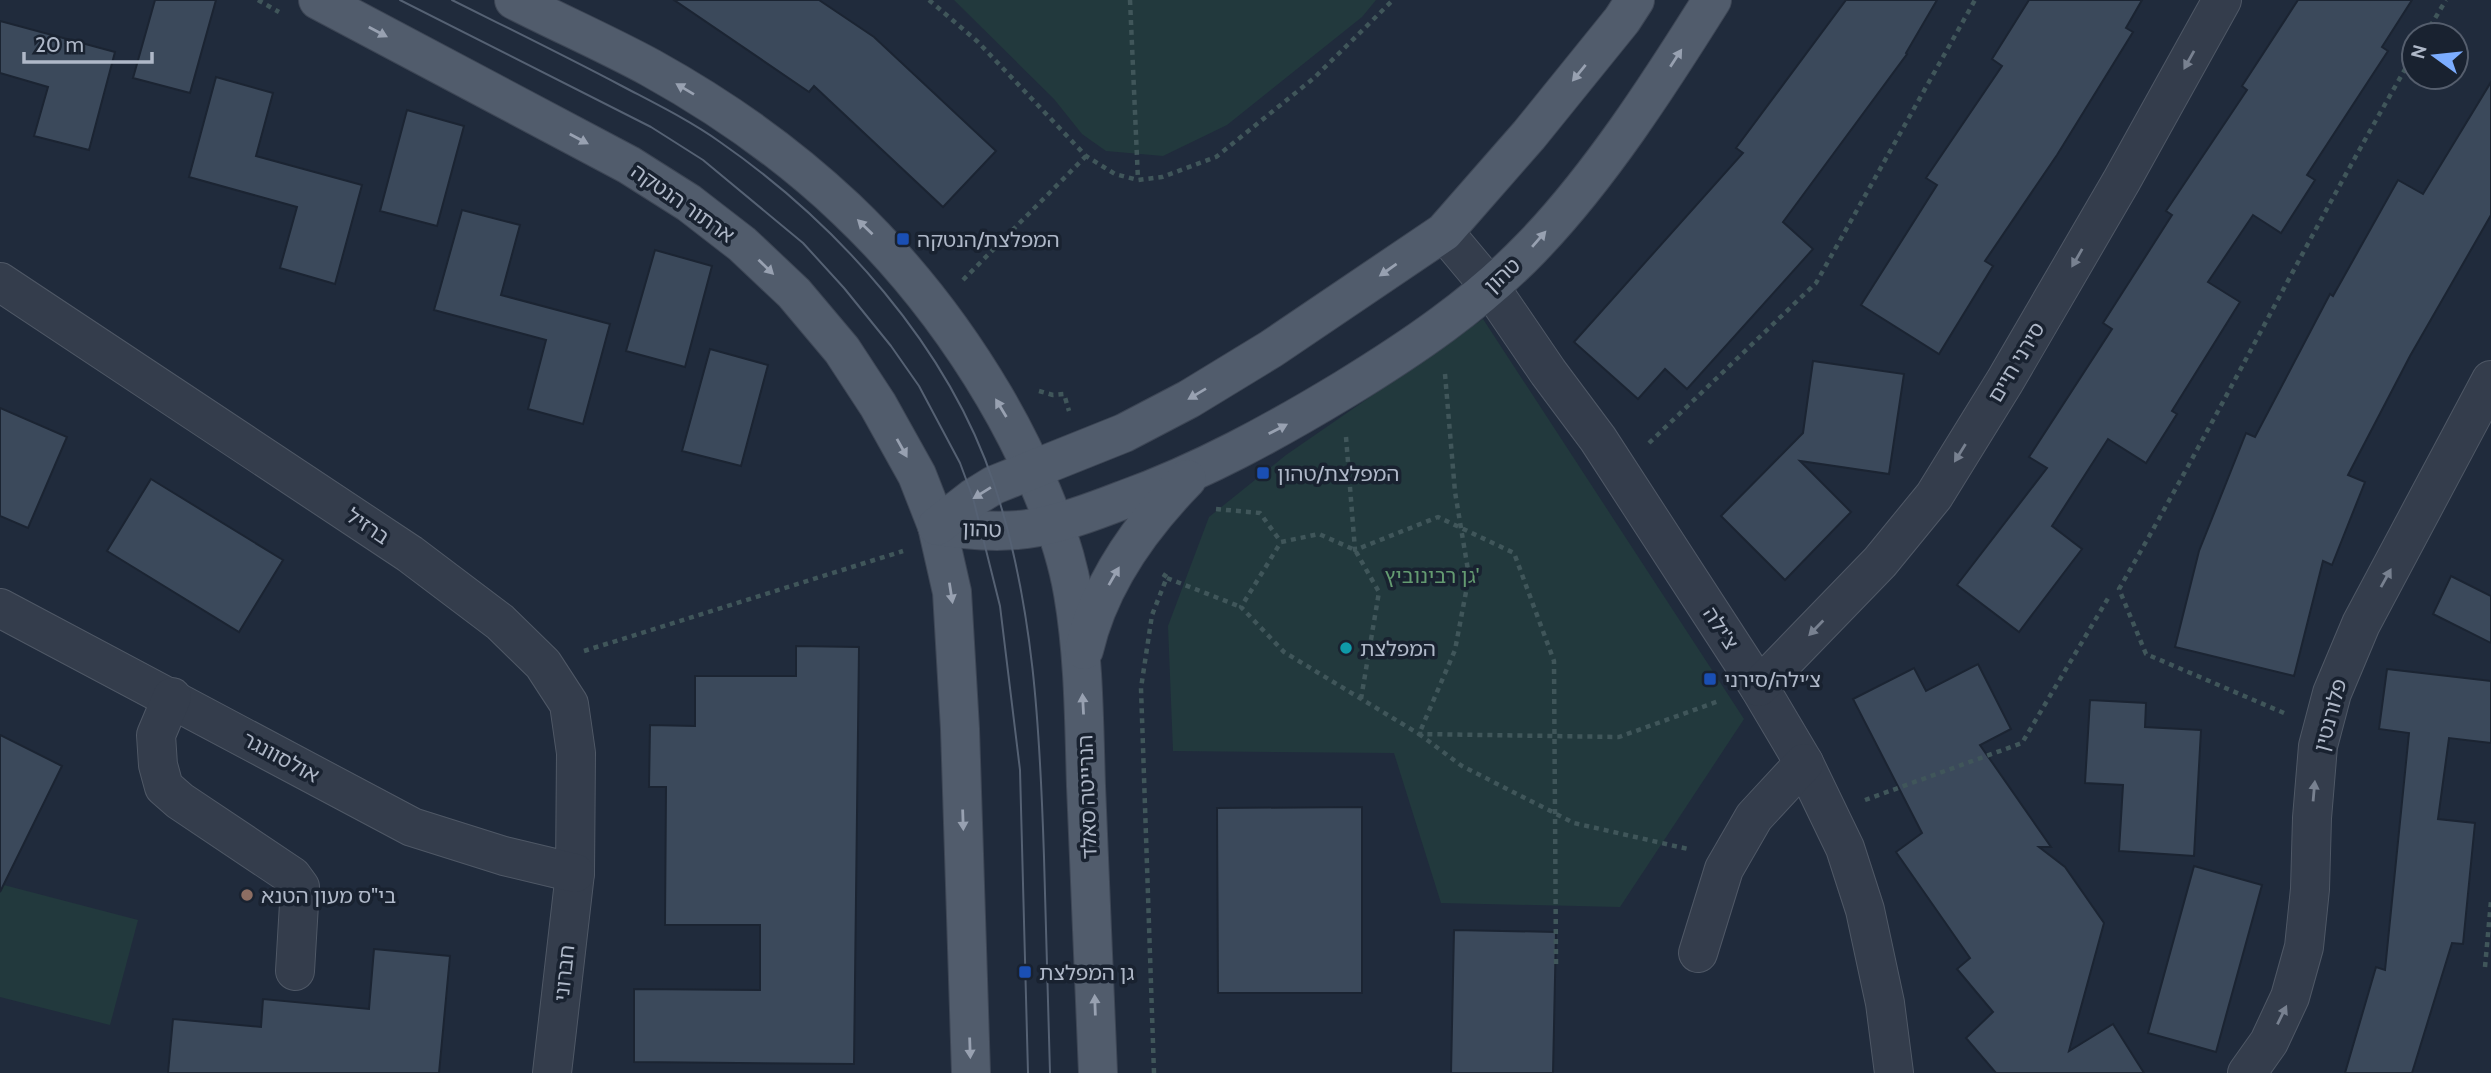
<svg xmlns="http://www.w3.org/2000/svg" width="2491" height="1073" font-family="Cabin,'Noto Sans Hebrew',sans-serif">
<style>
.green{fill:#22393d}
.building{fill:#3b495b;stroke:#1b2432;stroke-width:2}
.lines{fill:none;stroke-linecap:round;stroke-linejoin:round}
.minor-casing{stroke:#4f5866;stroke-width:40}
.major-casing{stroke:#3d4655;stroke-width:40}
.path{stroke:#40565a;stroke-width:4.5;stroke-dasharray:5 5;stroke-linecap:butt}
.minor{stroke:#343d4c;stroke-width:38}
.major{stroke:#515c6c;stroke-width:38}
.tram{stroke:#556173;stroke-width:2}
.oneway{fill:#98a1b1}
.oneway2{fill:#788190}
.transit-dot{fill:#1a4fb4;stroke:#192230;stroke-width:2.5}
.culture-dot{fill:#0f9aa8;stroke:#192230;stroke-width:2.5}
.education-dot{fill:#8d6e63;stroke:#192230;stroke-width:2.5}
.labels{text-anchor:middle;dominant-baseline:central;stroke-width:7;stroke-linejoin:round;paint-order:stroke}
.street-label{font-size:21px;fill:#afb8c8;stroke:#192230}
.poi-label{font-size:21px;fill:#afb8c8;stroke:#192230;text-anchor:start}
.park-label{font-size:21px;fill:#649b71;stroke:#192230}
</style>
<rect width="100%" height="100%" fill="#202b3c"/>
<g class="green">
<polygon points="954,0 1376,0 1362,17 1227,125 1163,156 1106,151 1082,134 1054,99"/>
<polygon points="1483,319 1744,719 1620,907 1441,903 1394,753 1173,751 1168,626 1209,517 1286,455"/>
<polygon points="0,884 138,920 110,1025 0,997"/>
</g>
<g class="building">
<polygon points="155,0 216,0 190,93 133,78"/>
<polygon points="674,0 819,0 874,37 996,151 943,207 814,86 809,92"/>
<polygon points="1846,0 1937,0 1906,53 1907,54 1783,222 1813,249 1687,389 1665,369 1638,399 1574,342 1743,153 1736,148"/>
<polygon points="2029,0 2142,0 2126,28 2133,32 2057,155 1985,261 1993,266 1939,354 1861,305 1937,185 1926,178 2002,66 1992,59"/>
<polygon points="2298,0 2412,0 2382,47 2388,51 2307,175 2315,180 2281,233 2253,215 2208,282 2240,302 2172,411 2177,414 2146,463 2108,439 2052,526 2082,549 2019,632 1957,585 2047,468 2029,457 2112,329 2103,323 2172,215 2166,211 2247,90 2242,86"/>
<polygon points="0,21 115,52 89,150 34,136 48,87 0,73"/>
<polygon points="216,77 273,93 256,156 362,185 335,284 280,268 297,207 189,177"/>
<polygon points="2491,82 2491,215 2410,356 2348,475 2365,482 2332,565 2323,561 2294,676 2175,647 2199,551 2246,433 2255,437 2330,294 2333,296 2398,180 2423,194"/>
<polygon points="407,110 464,126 437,226 380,211"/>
<polygon points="462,210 520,225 501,295 610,324 583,424 528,409 546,340 434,310"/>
<polygon points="655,250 712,266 685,367 626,351"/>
<polygon points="710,349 768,365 741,466 682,451"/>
<polygon points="1813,361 1904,374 1889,474 1800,461 1851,512 1785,580 1721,516 1803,433"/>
<polygon points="0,408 67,437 28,528 0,516"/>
<polygon points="151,479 283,560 239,632 107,551"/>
<polygon points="2451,576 2491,596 2491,643 2433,614"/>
<polygon points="796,646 859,647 854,1064 634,1062 634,989 760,990 760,925 665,925 666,787 649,787 650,725 695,726 695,676 796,676"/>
<polygon points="1978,664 2011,729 1980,745 2051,847 2039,847 2065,867 2104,923 2069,1051 2113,1024 2144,1073 1996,1073 1966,1038 1993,1012 1957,969 1970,958 1896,852 1922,833 1853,699 1914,668 1926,691"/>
<polygon points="2387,669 2491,681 2491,743 2449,738 2438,819 2475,823 2463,944 2452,943 2412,1073 2345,1073 2376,967 2385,970 2409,733 2379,729"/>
<polygon points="2090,700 2146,703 2145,727 2201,730 2194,856 2119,851 2123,785 2085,783"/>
<polygon points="0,735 62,766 0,892"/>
<polygon points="1362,807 1362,993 1218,993 1217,808"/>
<polygon points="2194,866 2262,885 2216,1052 2148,1033"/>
<polygon points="1454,930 1556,932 1553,1073 1451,1073"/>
<polygon points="374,949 450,956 439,1073 168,1073 173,1019 261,1027 263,999 369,1009"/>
</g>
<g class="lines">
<defs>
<g id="minor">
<polyline points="1444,232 1490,287 1548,372 1598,439 1759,687 1804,763 1845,848 1865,910 1885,1003 1894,1073"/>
<polyline points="0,282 410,554 500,622 543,664 569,704 576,753 575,873 552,1073"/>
<polyline points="0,608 412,827 504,856 575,873"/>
<polyline points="1759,687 1880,562 1934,496 2005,381 2122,180 2222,0"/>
<polyline points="172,697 156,735 158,765 164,787 180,801 292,876 300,887 295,971"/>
<polyline points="1698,953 1724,869 1754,817 1804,763"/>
<polyline points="2247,1073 2269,1042 2290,997 2304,947 2310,889 2312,818 2318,746 2332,693 2361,624 2491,380"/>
</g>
<g id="major">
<polyline points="318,0 629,165 689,203 742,244 794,293 842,350 878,405 917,475 937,526 952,592 960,729 971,1073"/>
<path d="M 514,0 C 559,23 607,44 651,68 C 797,149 909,252 994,396 C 1027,452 1062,529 1073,593 C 1084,657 1084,722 1086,786 C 1090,882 1094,977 1098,1073"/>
<path d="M 937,526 C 967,530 997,533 1027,529 C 1060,524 1092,512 1123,500 C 1201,472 1274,432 1345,389 C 1412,348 1477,304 1531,248 C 1599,178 1660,83 1712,0"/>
<polyline points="937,526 973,498 994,485 1124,433 1189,399 1271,349 1444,232 1529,135 1622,20 1635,0"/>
<path d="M 1084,650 C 1099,585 1140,527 1187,479"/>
</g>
</defs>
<use href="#minor" class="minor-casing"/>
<use href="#major" class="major-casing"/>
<g class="path">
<polyline points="258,0 279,12"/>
<polyline points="929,0 978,42 1086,156 1115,174 1138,180 1162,177 1216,157 1314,78 1393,0"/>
<polyline points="1130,0 1138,180"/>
<polyline points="2425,35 2446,0"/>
<polyline points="963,280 1086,156"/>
<polyline points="1445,374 1455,492 1469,576 1455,650 1419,734 1462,766 1574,823 1688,849"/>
<polyline points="1039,391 1053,395 1064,394 1069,411"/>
<polyline points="1346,437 1355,550 1438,517 1514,553 1554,661 1556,964"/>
<polyline points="1649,443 1816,283 1975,0"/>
<polyline points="1216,509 1260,513 1281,542"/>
<polyline points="1167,578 1241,607"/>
<polyline points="584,651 903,551"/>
<polyline points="1361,699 1379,592 1355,550 1319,534 1281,542 1241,607 1284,652 1419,734 1619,737 1719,701"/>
<path d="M 2284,713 L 2146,654 L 2119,589 C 2221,413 2311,230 2414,54"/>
<polyline points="1865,800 2022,743 2110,595"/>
<polyline points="2485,967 2491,901"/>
<polyline points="1154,1073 1141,688 1152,615 1167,577 1161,573"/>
</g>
<use href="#minor" class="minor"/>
<use href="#major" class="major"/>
<g class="tram">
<polyline points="400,0 651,127 703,160 803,243 844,288 891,346 919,386 960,463 973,498 1000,606 1020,770 1028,1073"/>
<path d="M 452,0 C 508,28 565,56 620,85 C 654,103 689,120 720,142 C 838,224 948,346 994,484 C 1034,604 1040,732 1044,857 C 1046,929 1048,1001 1050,1073"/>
</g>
</g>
<defs><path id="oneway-solid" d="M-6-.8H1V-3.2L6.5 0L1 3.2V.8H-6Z" transform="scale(1.75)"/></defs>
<g class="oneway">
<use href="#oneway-solid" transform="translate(378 32) rotate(28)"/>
<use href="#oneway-solid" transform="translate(1676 58) rotate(-57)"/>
<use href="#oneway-solid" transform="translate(1579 73) rotate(129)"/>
<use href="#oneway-solid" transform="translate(685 89) rotate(-149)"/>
<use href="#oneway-solid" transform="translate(579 139) rotate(28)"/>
<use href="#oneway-solid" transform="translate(865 227) rotate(-136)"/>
<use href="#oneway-solid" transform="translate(1539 239) rotate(-49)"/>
<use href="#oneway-solid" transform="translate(766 267) rotate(44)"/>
<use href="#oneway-solid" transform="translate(1388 270) rotate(145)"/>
<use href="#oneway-solid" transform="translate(1197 394) rotate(149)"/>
<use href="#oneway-solid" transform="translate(1001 408) rotate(-121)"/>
<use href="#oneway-solid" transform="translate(1278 429) rotate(-27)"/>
<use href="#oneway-solid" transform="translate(902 448) rotate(61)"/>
<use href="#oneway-solid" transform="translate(982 493) rotate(148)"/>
<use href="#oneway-solid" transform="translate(1114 576) rotate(-60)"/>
<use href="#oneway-solid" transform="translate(951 593) rotate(81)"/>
<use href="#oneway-solid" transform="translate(1083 704) rotate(-93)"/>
<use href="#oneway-solid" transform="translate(963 820) rotate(88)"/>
<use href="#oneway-solid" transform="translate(1095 1005) rotate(-92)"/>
<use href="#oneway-solid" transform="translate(970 1048) rotate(88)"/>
</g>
<g class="oneway2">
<use href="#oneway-solid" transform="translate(2189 60) rotate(119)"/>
<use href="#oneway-solid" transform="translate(2077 258) rotate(120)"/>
<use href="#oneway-solid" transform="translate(1960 453) rotate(122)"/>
<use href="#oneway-solid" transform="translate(2386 578) rotate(-61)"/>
<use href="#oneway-solid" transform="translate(1816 628) rotate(134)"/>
<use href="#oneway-solid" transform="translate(2314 791) rotate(-85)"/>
<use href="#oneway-solid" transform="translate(2282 1015) rotate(-64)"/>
</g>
<g class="transit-dot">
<rect x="896" y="232" width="14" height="14" rx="3.5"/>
<rect x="1256" y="466" width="14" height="14" rx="3.5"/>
<rect x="1703" y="672" width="14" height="14" rx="3.5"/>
<rect x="1018" y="965" width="14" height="14" rx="3.5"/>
</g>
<circle class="culture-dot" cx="1346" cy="648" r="7"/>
<circle class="education-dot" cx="247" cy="895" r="7"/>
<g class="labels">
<g class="street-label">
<text transform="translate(683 203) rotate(35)">ארתור הנטקה</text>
<text transform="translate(1502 275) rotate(-43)">טהון</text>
<text transform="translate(2016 362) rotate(-59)">סירני חיים</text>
<text transform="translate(368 526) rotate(34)">ברזיל</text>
<text transform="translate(982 529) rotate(2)">טהון</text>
<text transform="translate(1721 628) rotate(57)">צ'ילה</text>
<text transform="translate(2330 715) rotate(-75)">פלורנטין</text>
<text transform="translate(281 757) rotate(28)">אולסוונגר</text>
<text transform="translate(1087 797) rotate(-92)">הנרייטה סאלד</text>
<text transform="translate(564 973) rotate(-84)">חברוני</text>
</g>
<g class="poi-label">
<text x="917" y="239">המפלצת/הנטקה</text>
<text x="1277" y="473">המפלצת/טהון</text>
<text x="1360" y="648">המפלצת</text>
<text x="1724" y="679">צ׳ילה/סירני</text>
<text x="261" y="895">בי"ס מעון הטנא</text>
<text x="1039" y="972">גן המפלצת</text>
</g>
<g class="park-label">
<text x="1432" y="575">גן רבינוביץ'</text>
</g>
</g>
<g transform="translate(2435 56) rotate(285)"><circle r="33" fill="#192230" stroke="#555e6d" stroke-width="2"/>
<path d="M0-5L12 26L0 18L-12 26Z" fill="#7cadff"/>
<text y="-10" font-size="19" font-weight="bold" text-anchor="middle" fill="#afb8c8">N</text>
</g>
<path d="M24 52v10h128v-10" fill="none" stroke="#afb8c8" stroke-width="3.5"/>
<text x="35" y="52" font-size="21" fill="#afb8c8" stroke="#192230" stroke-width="5" paint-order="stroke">20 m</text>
</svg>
